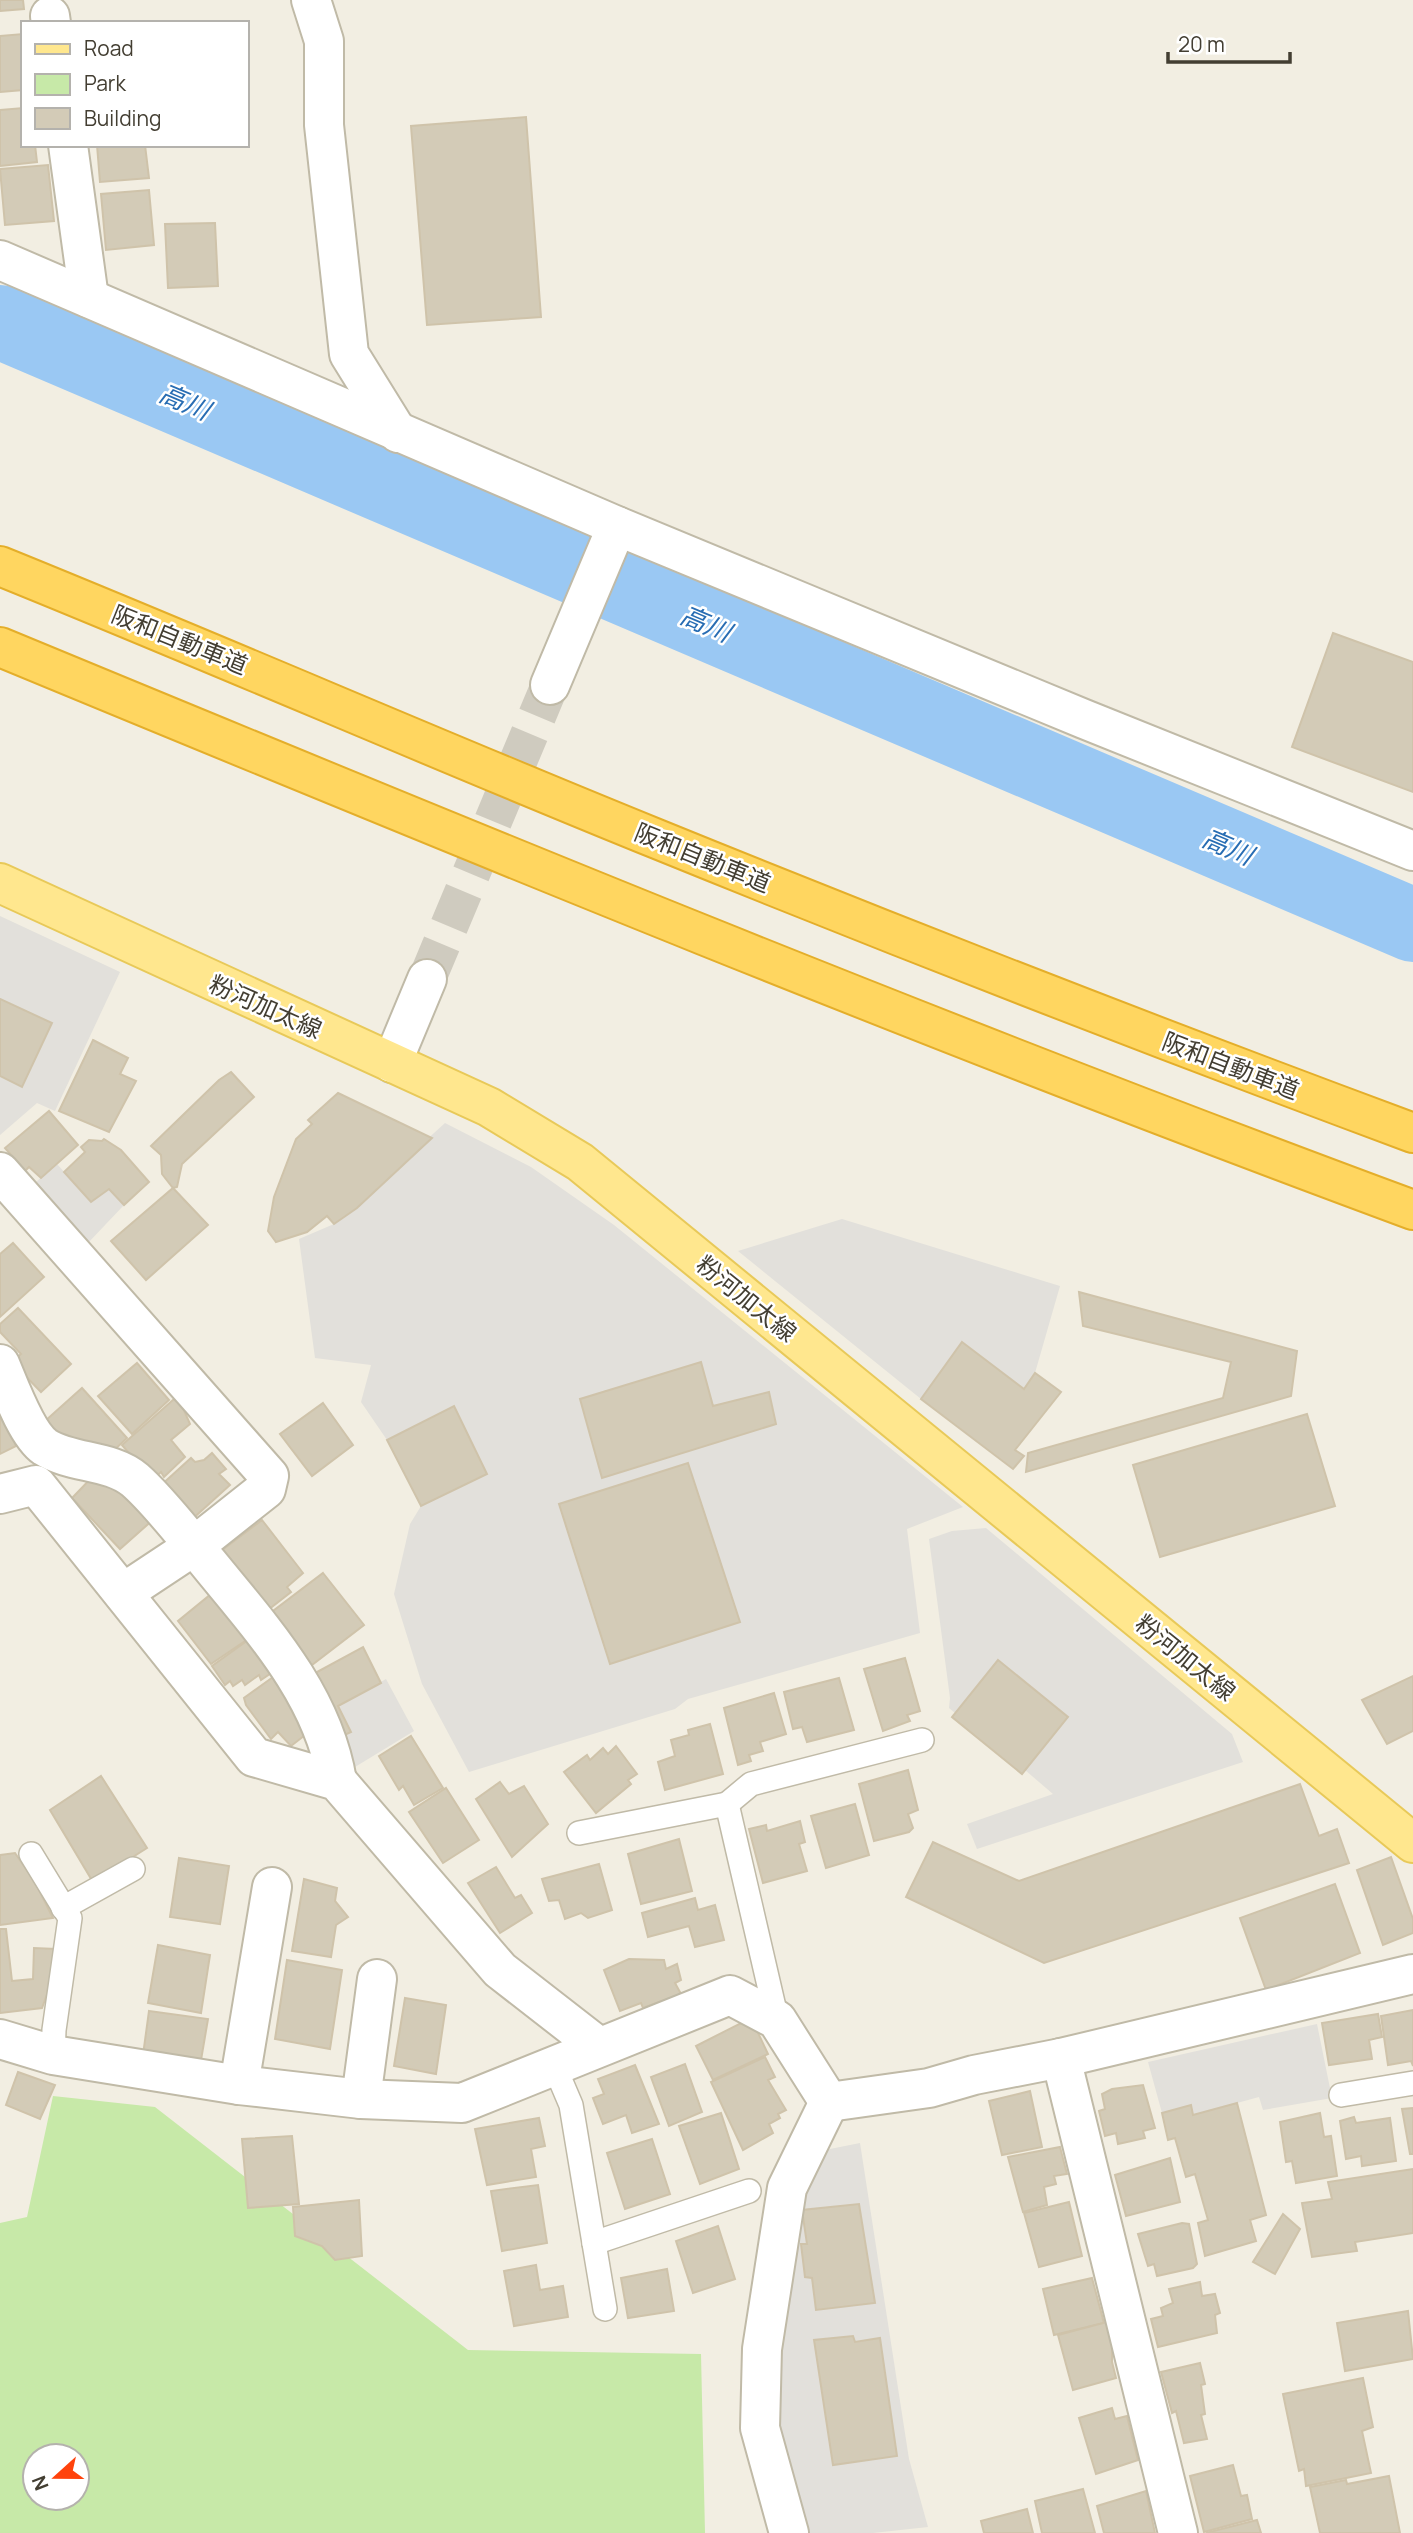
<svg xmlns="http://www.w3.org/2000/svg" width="1413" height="2533" font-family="Manrope,'Noto Sans JP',sans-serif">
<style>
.green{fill:#c7e9a8;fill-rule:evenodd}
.parking{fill:#e2e0db}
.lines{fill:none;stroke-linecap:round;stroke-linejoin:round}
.river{stroke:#9ac8f3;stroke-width:74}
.building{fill:#d3cbb7;stroke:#cfc3aa;stroke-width:2}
.street-tunnel{stroke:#cfcbbf;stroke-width:38;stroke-dasharray:38 19;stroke-linecap:butt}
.lane-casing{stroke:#c0baa7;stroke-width:26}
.street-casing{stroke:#c0baa7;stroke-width:42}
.primary-casing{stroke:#e8c959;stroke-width:42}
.highway-casing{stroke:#e4ae2a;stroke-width:42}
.lane{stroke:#fff;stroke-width:23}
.street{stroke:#fff;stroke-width:38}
.primary{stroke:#ffe78e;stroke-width:38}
.highway{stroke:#ffd660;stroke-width:38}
.labels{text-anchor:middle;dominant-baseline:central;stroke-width:5;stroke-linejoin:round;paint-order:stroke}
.street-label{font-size:24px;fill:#433e32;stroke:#fff}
.water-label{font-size:26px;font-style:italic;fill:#286db3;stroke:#fff}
</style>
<rect width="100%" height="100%" fill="#f2eee2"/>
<path class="green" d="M 53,2096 L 155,2107 L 468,2350 L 701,2354 L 705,2533 L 0,2533 L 0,2223 L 27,2217 ZM 35,2456 L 77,2456 L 77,2498 L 35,2498 Z"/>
<g class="parking">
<polygon points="0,916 120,972 55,1111 37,1103 0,1135"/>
<polygon points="445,1123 531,1167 614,1225 963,1507 907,1529 920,1633 688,1699 675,1709 469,1772 422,1684 394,1594 410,1524 421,1506 487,1473 454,1406 387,1440 361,1402 371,1365 315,1358 299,1239 334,1224"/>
<polygon points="57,1164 91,1202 109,1189 124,1205 87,1244 36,1182"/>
<polygon points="842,1219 1060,1286 1035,1373 1024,1389 962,1343 921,1399 738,1251"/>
<polygon points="986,1528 1232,1734 1243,1762 977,1849 967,1824 1053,1794 1025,1770 1068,1717 998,1660 955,1713 949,1708 950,1698 929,1539 952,1531"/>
<polygon points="386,1679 414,1731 355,1767 338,1738 351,1732 338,1706"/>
<polygon points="1317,2024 1332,2098 1263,2110 1259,2097 1193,2115 1190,2105 1162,2113 1148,2062"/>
<polygon points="860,2143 909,2459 928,2527 873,2533 795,2533 764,2428 810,2153"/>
</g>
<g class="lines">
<polyline class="river" points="0,322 1413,925"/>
</g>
<g class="building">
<polygon points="0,0 23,0 24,9 0,11"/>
<polygon points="23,34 23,90 0,92 0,36"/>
<polygon points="23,108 23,145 35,145 37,162 0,166 0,110"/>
<polygon points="526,117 541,317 427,325 411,126"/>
<polygon points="97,145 145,145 149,178 100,182"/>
<polygon points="48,165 54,221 5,225 0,169"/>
<polygon points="149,190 154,245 106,250 101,194"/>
<polygon points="215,223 218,286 168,288 165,224"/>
<polygon points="1333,633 1413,662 1413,792 1292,747"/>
<polygon points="0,999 52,1023 22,1087 0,1076"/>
<polygon points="93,1040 128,1058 120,1074 136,1081 109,1132 59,1111"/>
<polygon points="231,1072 254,1097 182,1164 177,1187 173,1188 162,1174 161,1155 151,1146 219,1080"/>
<polygon points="338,1093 432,1138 357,1208 334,1224 327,1216 307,1232 276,1242 268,1231 274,1197 296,1139 312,1124 308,1120"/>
<polygon points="49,1111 78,1145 41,1178 29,1167 25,1171 5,1148"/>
<polygon points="104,1139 121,1150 149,1182 124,1205 109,1189 91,1202 64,1172 85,1152 81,1147 89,1140 102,1141"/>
<polygon points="173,1188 208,1225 146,1280 111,1241"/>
<polygon points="13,1243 44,1277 0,1317 0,1254"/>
<polygon points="1079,1292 1297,1351 1291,1396 1026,1472 1028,1453 1223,1398 1231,1362 1083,1326"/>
<polygon points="18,1308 71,1364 41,1392 12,1362 21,1354 0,1332 0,1324"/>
<polygon points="962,1342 1024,1389 1035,1373 1061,1392 1015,1450 1024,1456 1013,1469 921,1399"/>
<polygon points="701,1362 713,1406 769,1392 776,1424 602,1478 580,1399"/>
<polygon points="137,1363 169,1400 132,1434 98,1396"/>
<polygon points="82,1388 127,1438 109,1455 64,1443 45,1421"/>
<polygon points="174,1399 183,1408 190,1424 171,1440 185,1457 164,1477 161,1472 152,1480 122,1445"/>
<polygon points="323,1403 353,1445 312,1476 280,1434"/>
<polygon points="454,1406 487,1474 421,1506 387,1440"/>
<polygon points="0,1409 16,1446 0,1454"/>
<polygon points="1307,1414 1335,1506 1160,1557 1133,1465"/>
<polygon points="212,1453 226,1469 219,1474 230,1485 189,1522 159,1487 191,1458 195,1462 204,1460"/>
<polygon points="688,1463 740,1622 610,1664 559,1504"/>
<polygon points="100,1469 155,1518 120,1549 72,1498"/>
<polygon points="262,1520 303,1573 287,1587 291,1592 264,1613 217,1554"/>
<polygon points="323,1573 364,1625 308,1668 269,1614"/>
<polygon points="216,1590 254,1635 211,1664 178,1621"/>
<polygon points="259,1632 283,1665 261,1680 259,1675 245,1685 242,1680 233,1686 230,1681 225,1685 212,1666"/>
<polygon points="363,1647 381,1683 338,1706 351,1732 338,1738 306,1678"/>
<polygon points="905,1658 920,1711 907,1715 910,1721 883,1731 864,1669"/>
<polygon points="998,1660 1068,1717 1022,1774 952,1717"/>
<polygon points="1413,1676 1413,1731 1387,1744 1362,1700"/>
<polygon points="273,1677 314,1728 291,1746 278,1732 271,1739 246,1705 244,1698"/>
<polygon points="839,1678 854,1730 807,1742 802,1727 793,1729 784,1692"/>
<polygon points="774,1693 786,1734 760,1742 763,1751 749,1755 751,1761 738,1765 724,1708"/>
<polygon points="710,1724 723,1774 665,1790 658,1762 675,1756 671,1740 689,1735 688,1730"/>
<polygon points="411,1736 443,1788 414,1805 403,1786 399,1790 379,1756"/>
<polygon points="616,1746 637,1774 628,1780 631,1784 596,1813 564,1772 587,1755 590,1760 603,1748 608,1754"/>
<polygon points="908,1770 918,1810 908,1814 913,1828 909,1832 874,1841 859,1784"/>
<polygon points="101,1776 147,1848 93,1882 50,1810"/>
<polygon points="500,1782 509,1794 524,1786 548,1824 512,1857 476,1799"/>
<polygon points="1300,1784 1319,1836 1337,1829 1349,1863 1044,1963 906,1897 933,1842 1019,1881"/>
<polygon points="446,1788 479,1840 443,1863 409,1812"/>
<polygon points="855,1804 869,1855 826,1868 811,1816"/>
<polygon points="800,1821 805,1842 799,1844 807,1871 763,1883 749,1829 766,1825 767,1831"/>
<polygon points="679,1839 692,1891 641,1904 628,1854"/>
<polygon points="15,1853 35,1882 53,1918 0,1925 0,1855"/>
<polygon points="1391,1857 1413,1919 1413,1933 1383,1945 1357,1870"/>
<polygon points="179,1858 229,1866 220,1924 170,1917"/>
<polygon points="599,1864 612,1910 588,1918 581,1913 565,1919 559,1900 549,1901 542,1879"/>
<polygon points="496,1867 515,1898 521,1895 532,1913 500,1933 468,1883"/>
<polygon points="304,1879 337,1888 335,1901 348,1917 336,1925 331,1957 292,1951"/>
<polygon points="1335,1884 1360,1953 1266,1990 1240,1918"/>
<polygon points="695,1898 698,1910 715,1905 724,1940 695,1947 689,1926 648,1937 642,1913"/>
<polygon points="0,1929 6,1929 12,1981 33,1979 34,1948 56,1949 53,1978 42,2008 0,2013"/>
<polygon points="158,1945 210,1955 201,2013 148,2003"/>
<polygon points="629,1959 664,1960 666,1969 677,1964 681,1980 675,1983 681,1994 643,2008 641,2003 620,2011 604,1970"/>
<polygon points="287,1960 342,1970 330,2049 275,2039"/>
<polygon points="405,1998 446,2005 436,2074 394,2066"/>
<polygon points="1413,2010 1413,2066 1411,2061 1388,2065 1381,2016"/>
<polygon points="149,2011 208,2019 200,2066 143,2055"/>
<polygon points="1378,2014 1382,2037 1369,2040 1372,2059 1329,2065 1322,2023"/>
<polygon points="751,2018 768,2054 713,2080 696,2046"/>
<polygon points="765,2057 775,2077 768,2080 786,2110 778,2114 780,2118 769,2124 773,2133 743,2150 711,2082"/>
<polygon points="685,2064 702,2112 669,2126 651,2077"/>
<polygon points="635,2065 659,2124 632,2133 626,2115 603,2124 593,2098 604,2094 598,2079"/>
<polygon points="18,2072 55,2085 40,2119 6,2105"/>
<polygon points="1143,2085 1155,2128 1143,2131 1145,2138 1118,2144 1116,2133 1105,2136 1099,2111 1105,2109 1102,2094 1112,2089"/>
<polygon points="1030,2091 1042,2147 1002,2155 989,2101"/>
<polygon points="1237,2103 1266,2215 1250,2220 1256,2241 1205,2256 1198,2223 1208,2220 1195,2174 1186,2177 1175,2138 1168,2140 1162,2113 1191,2105 1193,2115"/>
<polygon points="1413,2108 1413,2154 1410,2154 1402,2109"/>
<polygon points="721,2113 739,2169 700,2184 679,2126"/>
<polygon points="1320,2113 1324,2137 1331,2136 1337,2176 1296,2183 1292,2161 1286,2162 1280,2122"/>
<polygon points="1354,2117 1356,2123 1390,2118 1396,2161 1362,2166 1361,2156 1346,2159 1340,2121"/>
<polygon points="539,2118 545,2146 531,2149 536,2177 487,2185 475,2129"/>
<polygon points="292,2136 299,2204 248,2208 242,2139"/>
<polygon points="652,2139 670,2194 625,2209 607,2153"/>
<polygon points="1060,2147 1067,2174 1054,2176 1056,2184 1044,2187 1047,2205 1023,2212 1008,2157"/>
<polygon points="1170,2158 1180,2202 1126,2216 1115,2175"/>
<polygon points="1413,2169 1413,2233 1355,2242 1357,2251 1312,2257 1302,2203 1332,2199 1328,2182"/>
<polygon points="538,2185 547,2243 502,2251 491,2191"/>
<polygon points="359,2200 362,2256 335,2260 322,2246 295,2236 293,2207"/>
<polygon points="1069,2202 1082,2256 1039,2267 1024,2213"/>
<polygon points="859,2204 875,2303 816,2310 812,2278 805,2277 801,2244 807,2244 802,2210"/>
<polygon points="1283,2214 1300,2229 1275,2274 1253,2262"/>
<polygon points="1182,2223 1189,2224 1197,2264 1193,2268 1157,2276 1154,2264 1148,2266 1138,2234"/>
<polygon points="718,2226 735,2279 693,2293 676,2241"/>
<polygon points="536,2265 540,2290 563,2286 568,2317 514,2326 504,2271"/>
<polygon points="667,2269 674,2311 628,2318 621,2278"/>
<polygon points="1092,2278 1104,2323 1054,2335 1043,2289"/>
<polygon points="1200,2282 1202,2296 1215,2294 1220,2313 1215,2315 1217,2333 1158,2347 1151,2319 1163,2316 1161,2308 1173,2303 1169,2289"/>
<polygon points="1408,2311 1413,2359 1345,2371 1337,2323"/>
<polygon points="1107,2322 1112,2339 1112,2362 1116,2378 1073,2390 1058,2335"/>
<polygon points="853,2336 855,2342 880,2338 897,2456 833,2465 814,2340"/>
<polygon points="1200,2363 1205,2384 1201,2385 1205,2414 1201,2415 1207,2439 1184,2443 1176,2411 1172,2413 1161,2372"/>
<polygon points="1363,2378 1373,2427 1362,2431 1371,2473 1306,2486 1304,2469 1299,2471 1283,2394"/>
<polygon points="1112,2408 1115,2419 1127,2416 1138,2460 1096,2474 1079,2418"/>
<polygon points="1233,2465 1241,2496 1247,2495 1252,2519 1204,2532 1190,2476"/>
<polygon points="1389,2476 1400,2533 1320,2533 1310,2487 1346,2480 1347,2484"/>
<polygon points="1083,2489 1095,2533 1042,2533 1035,2501"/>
<polygon points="1146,2491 1155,2533 1104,2533 1097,2506"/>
<polygon points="1027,2509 1033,2533 984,2533 981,2521"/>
<polygon points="1257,2520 1261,2533 1206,2533"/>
</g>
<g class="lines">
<polyline class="street-tunnel" points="427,979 550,685"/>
<defs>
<g id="lane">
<polyline points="727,1804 751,1784 922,1740"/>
<polyline points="579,1833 727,1804 777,2020"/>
<polyline points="31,1854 70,1918 54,2030 53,2055"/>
<polyline points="63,1908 133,1869"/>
<polyline points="554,2065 571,2105 605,2309"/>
<polyline points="1341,2095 1413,2083"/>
<polyline points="594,2243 749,2191"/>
</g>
<g id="street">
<polyline points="311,0 324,41 324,125 349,354 398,433"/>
<polyline points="50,16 51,23"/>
<polyline points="68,145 89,298"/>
<polyline points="0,260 617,526 1084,719 1413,851"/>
<polyline points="550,685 617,526"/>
<polyline points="392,1063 427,979"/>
<polyline points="0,1172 269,1476 266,1489 194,1546 123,1593"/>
<path d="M 0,1364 C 9,1385 26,1434 45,1447 C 72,1464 110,1459 135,1480 C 159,1501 188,1539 209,1564 C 262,1629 323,1695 337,1781"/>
<polyline points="0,1494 36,1485 254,1757 337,1781 500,1970 599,2047"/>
<polyline points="0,2039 53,2055 239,2085 361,2099 462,2103 730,1995 777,2020 829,2102"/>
<polyline points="1061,2058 1178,2533"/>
<polyline points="239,2085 272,1887"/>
<polyline points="361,2099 377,1979"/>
<polyline points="829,2102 929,2088 974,2075 1061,2058 1413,1974"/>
<polyline points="789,2533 760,2428 762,2349 787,2188 829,2102"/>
</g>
<polyline id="primary" points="0,883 489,1107 580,1162 1413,1843"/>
<g id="highway">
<path d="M 0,566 C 220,655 437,750 657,839 C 908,941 1160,1039 1413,1133"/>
<path d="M 0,647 C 469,841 937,1034 1413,1210"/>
</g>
</defs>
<use href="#lane" class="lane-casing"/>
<use href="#street" class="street-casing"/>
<use href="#primary" class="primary-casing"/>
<use href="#highway" class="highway-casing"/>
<use href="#lane" class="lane"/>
<use href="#street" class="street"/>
<use href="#primary" class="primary"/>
<use href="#highway" class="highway"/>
</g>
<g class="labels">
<g class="street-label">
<text transform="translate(180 639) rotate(22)">阪和自動車道</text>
<text transform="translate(703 857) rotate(22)">阪和自動車道</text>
<text transform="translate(266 1006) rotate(24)">粉河加太線</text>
<text transform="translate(1231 1065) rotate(21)">阪和自動車道</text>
<text transform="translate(747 1298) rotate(39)">粉河加太線</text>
<text transform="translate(1186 1657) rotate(39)">粉河加太線</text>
</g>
<g class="water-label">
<text transform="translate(185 401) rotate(23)">高川</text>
<text transform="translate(706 623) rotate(23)">高川</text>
<text transform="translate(1228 846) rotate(23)">高川</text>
</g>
</g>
<rect x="21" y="21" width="228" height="126" fill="#ffffff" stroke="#b4b2ad" stroke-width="2"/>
<rect x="35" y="44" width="35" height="10" fill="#ffe78e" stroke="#b4b2ad" stroke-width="2"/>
<text x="84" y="56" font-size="21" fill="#433e32">Road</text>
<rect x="35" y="74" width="35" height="21" fill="#c7e9a8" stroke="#b4b2ad" stroke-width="2"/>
<text x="84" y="91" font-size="21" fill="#433e32">Park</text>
<rect x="35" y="108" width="35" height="21" fill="#d3cbb7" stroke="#b4b2ad" stroke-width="2"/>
<text x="84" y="126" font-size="21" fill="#433e32">Building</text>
<g transform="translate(56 2477) rotate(249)"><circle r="33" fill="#ffffff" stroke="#b4b2ad" stroke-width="2"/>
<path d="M0-5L12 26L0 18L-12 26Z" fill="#ff430c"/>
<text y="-10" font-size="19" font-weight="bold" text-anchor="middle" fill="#433e32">N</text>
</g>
<path d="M1168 52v10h122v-10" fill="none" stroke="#433e32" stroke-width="3.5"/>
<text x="1178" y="52" font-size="21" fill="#433e32" stroke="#ffffff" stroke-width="5" paint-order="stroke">20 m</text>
</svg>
